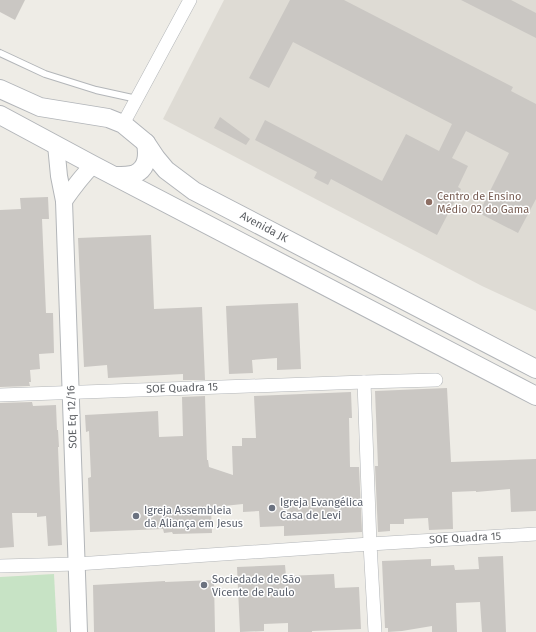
<svg xmlns="http://www.w3.org/2000/svg" width="536" height="632" font-family="'Fira Sans',sans-serif">
<style>
.education{fill:#dedbd4}
.green{fill:#c7e3c5}
.building{fill:#cac7c3}
.lines{fill:none;stroke-linecap:round;stroke-linejoin:round}
.service-casing{stroke:#b3b6b9;stroke-width:8}
.minor-casing{stroke:#b3b6b9;stroke-width:14}
.tertiary-casing{stroke:#b3b6b9;stroke-width:18}
.secondary-casing{stroke:#b2b5b9;stroke-width:20}
.service{stroke:#fff;stroke-width:6}
.minor{stroke:#fff;stroke-width:13}
.tertiary{stroke:#fff;stroke-width:16}
.secondary{stroke:#fff;stroke-width:18}
.education-dot{fill:#8d6e63;stroke:#fff;stroke-width:1.5}
.worship-dot{fill:#6b7280;stroke:#fff;stroke-width:1.5}
.labels{text-anchor:middle;dominant-baseline:central;stroke-width:3;stroke-linejoin:round;paint-order:stroke}
.education-label{font-size:11px;fill:#785e54;stroke:#fff;text-anchor:start}
.street-label{font-size:11px;fill:#5e6165;stroke:#fff}
.worship-label{font-size:11px;fill:#5b616d;stroke:#fff;text-anchor:start}
</style>
<rect width="100%" height="100%" fill="#eeece6"/>
<polygon class="education" points="224,0 536,0 536,311 482,286 163,119"/>
<polygon class="green" points="54,574 57,632 0,632 0,577"/>
<g class="building">
<polygon points="0,0 25,0 15,20 0,12"/>
<polygon points="290,0 344,0 513,87 511,91 536,104 536,199 518,233 479,213 509,153 466,131 452,158 468,166 458,187 461,189 437,235 331,179 328,185 314,178 317,172 255,140 265,120 382,181 406,134 439,151 452,124 293,42 269,88 249,78"/>
<polygon points="461,0 511,0 536,13 536,38"/>
<polygon points="220,117 250,139 246,145 214,128"/>
<polygon points="48,197 49,219 42,219 46,313 53,313 54,353 39,354 40,369 30,370 31,382 29,382 30,386 0,387 0,210 21,209 20,198"/>
<polygon points="151,235 154,309 202,307 205,380 183,380 183,374 108,378 107,365 84,367 78,238"/>
<polygon points="298,303 301,369 277,370 277,358 252,360 253,373 229,374 226,306"/>
<polygon points="447,388 451,462 536,459 536,511 511,512 510,489 476,492 476,491 452,492 453,529 429,530 428,518 404,519 404,524 390,524 390,531 378,532 375,466 378,466 375,391"/>
<polygon points="351,392 352,418 349,418 350,467 359,467 362,532 284,536 284,526 260,527 259,511 243,512 243,504 214,507 214,508 211,508 212,533 173,534 172,532 164,533 163,529 90,532 88,478 91,477 89,431 86,432 85,415 158,411 159,437 183,436 182,397 205,396 207,460 208,460 209,467 233,475 232,446 242,446 242,438 256,438 254,396"/>
<polygon points="32,402 33,406 56,405 57,430 58,430 59,447 58,447 62,545 48,546 46,516 37,517 37,513 12,513 14,547 0,548 0,403"/>
<polygon points="503,556 506,632 482,632 480,602 456,603 457,632 432,632 432,626 402,631 388,632 388,628 385,628 382,561 431,559 431,566 454,565 455,570 479,569 478,557"/>
<polygon points="285,565 286,576 334,574 335,588 359,587 361,629 312,631 312,632 288,632 288,623 264,624 264,631 240,632 237,567"/>
<polygon points="214,580 215,632 94,632 93,585 165,581 165,582"/>
</g>
<g class="lines">
<defs>
<polyline id="service" points="0,53 45,74 96,90 137,99"/>
<g id="minor">
<polyline points="123,124 190,0"/>
<polyline points="364,382 370,544 375,632"/>
<polyline points="0,395 364,382 436,380"/>
<polyline points="0,566 77,564 370,544 536,534"/>
</g>
<g id="tertiary">
<polyline points="56,145 59,176 64,201 79,632"/>
<path d="M 64,201 C 73,188 81,177 93,165"/>
</g>
<g id="secondary">
<polyline points="0,89 40,107 108,118 123,124 146,143 156,158 166,170 194,191 536,369"/>
<polyline points="0,115 93,165 536,396"/>
<path d="M 115,176 C 121,176 130,176 135,174 C 148,168 148,155 146,143"/>
</g>
</defs>
<use href="#service" class="service-casing"/>
<use href="#minor" class="minor-casing"/>
<use href="#tertiary" class="tertiary-casing"/>
<use href="#secondary" class="secondary-casing"/>
<use href="#service" class="service"/>
<use href="#minor" class="minor"/>
<use href="#tertiary" class="tertiary"/>
<use href="#secondary" class="secondary"/>
</g>
<circle class="education-dot" cx="429" cy="202" r="4"/>
<g class="worship-dot">
<circle cx="272" cy="508" r="4"/>
<circle cx="136" cy="516" r="4"/>
<circle cx="204" cy="585" r="4"/>
</g>
<g class="labels">
<g class="education-label">
<text x="437" y="196">Centro de Ensino<tspan x="437" dy="13">Médio 02 do Gama</tspan></text>
</g>
<g class="street-label">
<text transform="translate(264 227) rotate(28)">Avenida JK</text>
<text transform="translate(182 388) rotate(-2)">SOE Quadra 15</text>
<text transform="translate(72 417) rotate(-92)">SOE Eq 12/16</text>
<text transform="translate(465 538) rotate(-3)">SOE Quadra 15</text>
</g>
<g class="worship-label">
<text x="280" y="502">Igreja Evangélica<tspan x="280" dy="13">Casa de Levi</tspan></text>
<text x="144" y="510">Igreja Assembleia<tspan x="144" dy="13">da Aliança em Jesus</tspan></text>
<text x="212" y="579">Sociedade de São<tspan x="212" dy="13">Vicente de Paulo</tspan></text>
</g>
</g>
</svg>
